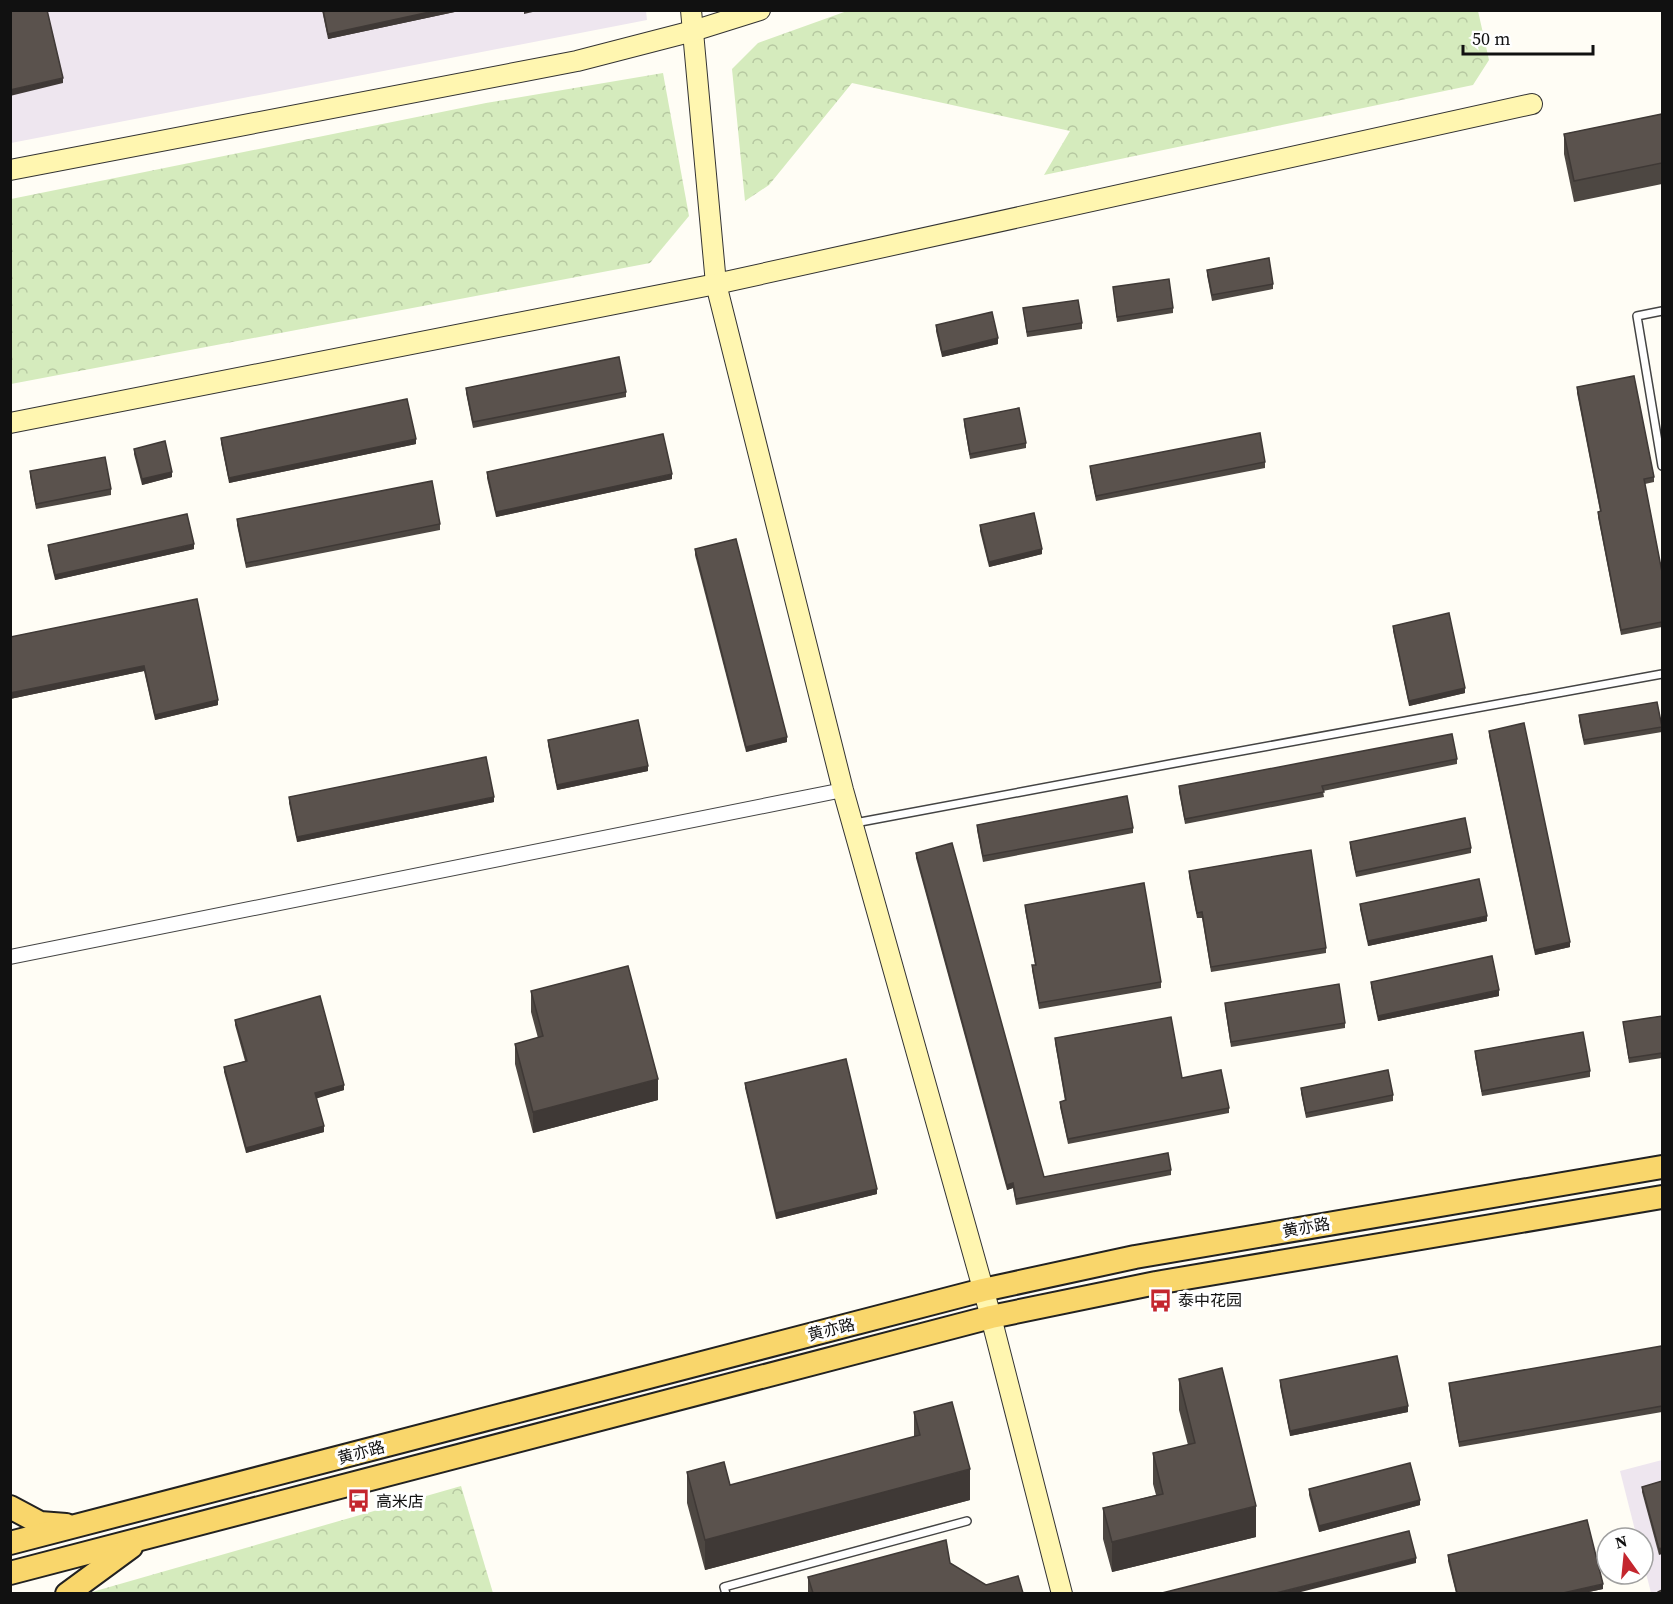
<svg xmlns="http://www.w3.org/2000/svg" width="1673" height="1604" font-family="'Source Serif 4','Noto Sans SC',serif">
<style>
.industrial{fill:#eee6ef}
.park{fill:url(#park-crowns)}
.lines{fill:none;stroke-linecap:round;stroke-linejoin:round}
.lane-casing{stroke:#444;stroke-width:10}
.street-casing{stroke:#444;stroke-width:16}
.secondary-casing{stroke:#333;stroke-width:22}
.primary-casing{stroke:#222;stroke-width:26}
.lane{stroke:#fff;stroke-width:7}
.street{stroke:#fff;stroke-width:14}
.secondary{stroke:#fff6b0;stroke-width:20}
.primary{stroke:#f9d66b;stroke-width:22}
.wall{fill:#4d4742}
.shaded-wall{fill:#3f3936}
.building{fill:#5a524d;stroke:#3f3936;stroke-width:1.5}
.labels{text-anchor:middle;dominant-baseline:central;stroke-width:6;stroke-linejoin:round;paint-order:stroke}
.street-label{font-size:16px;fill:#111;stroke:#fff}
.poi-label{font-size:16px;fill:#111;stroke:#fff;text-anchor:start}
</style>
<defs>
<pattern id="park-crowns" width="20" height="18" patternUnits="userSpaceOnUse" patternTransform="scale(1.5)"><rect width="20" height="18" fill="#d5ebbd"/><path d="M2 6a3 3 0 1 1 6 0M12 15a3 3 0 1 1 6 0" fill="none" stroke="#b6c8a1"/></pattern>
</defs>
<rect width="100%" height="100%" fill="#fffdf5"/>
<g class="industrial">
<polygon points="11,11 646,11 647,20 11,143"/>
<polygon points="1662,1460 1662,1593 1651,1593 1643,1561 1643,1538 1637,1538 1620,1471"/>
</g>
<g class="park">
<polygon points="847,11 1478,11 1489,60 1473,85 1044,175 1070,131 852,83 769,185 745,201 732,69 758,43"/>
<polygon points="663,73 689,216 650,263 11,384 11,199 486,103"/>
<polygon points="461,1486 493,1593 85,1594"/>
</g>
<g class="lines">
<defs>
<g id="lane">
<polyline points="1662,311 1637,316 1662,466"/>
<polyline points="855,823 1170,764 1662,674"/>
<polyline points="726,1594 724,1587 967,1521"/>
</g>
<polyline id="street" points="10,957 843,790"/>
<g id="secondary">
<polyline points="691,10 716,284 843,790 991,1317 1062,1594"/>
<polyline points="10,170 577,61 693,31 760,10"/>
<polyline points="10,423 716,284 1532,104"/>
</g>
<g id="primary">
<polyline points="10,1507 40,1523 66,1525"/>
<polyline points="10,1543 983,1290 1135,1257 1662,1167"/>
<polyline points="10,1573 991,1317 1156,1283 1662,1197"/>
<polyline points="67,1594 131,1547"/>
</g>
</defs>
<use href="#lane" class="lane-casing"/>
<use href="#street" class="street-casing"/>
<use href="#secondary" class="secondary-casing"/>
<use href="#primary" class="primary-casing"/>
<use href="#lane" class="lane"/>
<use href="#street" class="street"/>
<use href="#secondary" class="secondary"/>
<use href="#primary" class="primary"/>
</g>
<g class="wall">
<polygon points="322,10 464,10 328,39"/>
<polygon points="1662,114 1662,184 1574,202 1564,154 1564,134"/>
<polygon points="1207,270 1273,284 1273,289 1212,301 1207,275"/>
<polygon points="1113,287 1173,308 1173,313 1117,322"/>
<polygon points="1023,308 1082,323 1082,329 1027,337"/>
<polygon points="936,325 998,344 942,357 936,331"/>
<polygon points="1577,387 1654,477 1654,482 1645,484 1662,572 1662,627 1621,635 1598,517 1598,512 1600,511 1577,393"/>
<polygon points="466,388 626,392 626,397 473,428 466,393"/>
<polygon points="964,419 1026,443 1026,448 970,459 964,424"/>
<polygon points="221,438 416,444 229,483 221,443"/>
<polygon points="134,449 172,477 142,485 134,454"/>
<polygon points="1265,462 1265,468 1096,501 1090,471 1090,466"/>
<polygon points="30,471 111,489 111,495 36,509 30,476"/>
<polygon points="487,472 672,479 496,517 487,478"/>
<polygon points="237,519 440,524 440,530 246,568 237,525"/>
<polygon points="980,525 1042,554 989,567 980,531"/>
<polygon points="48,545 194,549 55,580 48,550"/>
<polygon points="695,549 787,742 746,752 695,555"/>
<polygon points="197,599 218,705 155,720 144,671 10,699"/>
<polygon points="1393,626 1465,693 1409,706 1393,631"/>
<polygon points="1579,715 1662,727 1662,732 1584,745 1579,721"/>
<polygon points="1489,731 1570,947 1535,955 1489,736"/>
<polygon points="548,740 648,771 557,790 548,745"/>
<polygon points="1457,759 1457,764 1323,791 1324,797 1185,824 1179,792 1179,786"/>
<polygon points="289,797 494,802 297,842 289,803"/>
<polygon points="977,825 1133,828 1133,833 983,862 977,830"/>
<polygon points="1350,842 1471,848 1471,853 1356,877 1350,847"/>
<polygon points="916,853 1044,1177 1171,1170 1171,1175 1016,1205 1013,1188 1007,1190 916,858"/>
<polygon points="1189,871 1326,948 1326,953 1211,972 1202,918 1197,918 1189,877"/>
<polygon points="1360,904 1487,921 1368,946 1360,909"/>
<polygon points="1025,905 1161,982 1161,988 1039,1009 1032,970 1032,965 1035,965 1025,910"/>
<polygon points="1371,982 1499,996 1378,1021 1371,987"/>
<polygon points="531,991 658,1100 533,1133 515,1064 515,1044 538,1038 531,1012"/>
<polygon points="1225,1003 1345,1023 1345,1028 1231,1047 1225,1008"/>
<polygon points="1662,1016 1662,1058 1629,1063 1623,1022"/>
<polygon points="235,1020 344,1090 316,1098 324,1132 246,1153 224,1072 224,1067 245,1061 235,1025"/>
<polygon points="1055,1038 1182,1078 1229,1108 1229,1113 1068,1144 1060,1107 1060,1102 1065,1101 1055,1043"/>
<polygon points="1475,1051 1590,1071 1590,1077 1482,1096 1475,1056"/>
<polygon points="745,1083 877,1194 776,1219 745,1088"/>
<polygon points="1301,1088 1393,1095 1393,1101 1306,1118 1301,1093"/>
<polygon points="1662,1346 1662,1412 1459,1447 1449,1388 1449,1383"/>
<polygon points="1179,1379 1256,1537 1112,1572 1103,1539 1103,1508 1156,1495 1153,1484 1153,1453 1188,1445 1179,1410"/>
<polygon points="1280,1380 1408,1412 1290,1436 1280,1386"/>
<polygon points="914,1412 970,1500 705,1570 687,1503 687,1472 730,1485 914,1437"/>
<polygon points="1662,1481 1659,1555 1642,1492 1642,1487"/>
<polygon points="1309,1489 1420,1505 1319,1532 1309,1495"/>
<polygon points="1448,1555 1603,1589 1584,1593 1456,1593 1448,1561"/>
<polygon points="950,1563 986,1585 1023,1593 808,1593 808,1577"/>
</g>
<g class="shaded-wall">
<polygon points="439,10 464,10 328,39 328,34"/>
<polygon points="524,10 537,10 537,11 524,14"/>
<polygon points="63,78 63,83 10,96 10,90"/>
<polygon points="998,338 998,344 942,357 942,352"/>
<polygon points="416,439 416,444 229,483 229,478"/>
<polygon points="172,472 172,477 142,485 142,479"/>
<polygon points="672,474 672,479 496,517 496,512"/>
<polygon points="194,544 194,549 55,580 55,575"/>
<polygon points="1042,549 1042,554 989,567 989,562"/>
<polygon points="144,666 144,671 10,699 10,693"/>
<polygon points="1465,688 1465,693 1409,706 1409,701"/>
<polygon points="218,700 218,705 155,720 155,715"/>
<polygon points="787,737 787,742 746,752 746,747"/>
<polygon points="648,766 648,771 557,790 557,785"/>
<polygon points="494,797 494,802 297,842 297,837"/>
<polygon points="1487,916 1487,921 1368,946 1368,941"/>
<polygon points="1570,942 1570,947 1535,955 1535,950"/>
<polygon points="1499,990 1499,996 1378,1021 1378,1016"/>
<polygon points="658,1079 658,1100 533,1133 533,1112"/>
<polygon points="344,1085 344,1090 315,1099 315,1093"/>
<polygon points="324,1126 324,1132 246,1153 246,1148"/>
<polygon points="1013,1183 1013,1188 1007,1190 1007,1185"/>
<polygon points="877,1189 877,1194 776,1219 776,1213"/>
<polygon points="1408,1406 1408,1412 1290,1436 1290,1431"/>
<polygon points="970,1469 970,1500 705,1570 705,1540"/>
<polygon points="1420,1500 1420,1505 1319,1532 1319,1526"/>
<polygon points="1256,1506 1256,1537 1112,1572 1112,1542"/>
<polygon points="1662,1548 1662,1554 1659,1555 1659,1549"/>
<polygon points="1416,1558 1416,1563 1297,1593 1276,1593"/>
<polygon points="1603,1584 1603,1589 1584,1593 1563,1593"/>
</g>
<g class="building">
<polygon points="10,10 47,10 63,78 10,90"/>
<polygon points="323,10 439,10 328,34"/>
<polygon points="1662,114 1662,163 1574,181 1564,134"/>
<polygon points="1269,258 1273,284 1212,295 1207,270"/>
<polygon points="1169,279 1173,308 1117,317 1113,287"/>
<polygon points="1078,300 1082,323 1027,332 1023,308"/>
<polygon points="992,312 998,338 942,352 936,325"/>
<polygon points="619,357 626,392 473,422 466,388"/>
<polygon points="1634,376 1654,477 1644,479 1662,572 1662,622 1621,630 1598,512 1601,511 1577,387"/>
<polygon points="407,399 416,439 229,478 221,438"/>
<polygon points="1019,408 1026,443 970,454 964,419"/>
<polygon points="1260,433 1265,462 1096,496 1090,466"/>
<polygon points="663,434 672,474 496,512 487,472"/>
<polygon points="165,441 172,472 142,479 134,449"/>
<polygon points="105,457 111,489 36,504 30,471"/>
<polygon points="432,481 440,524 246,563 237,519"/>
<polygon points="1034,513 1042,549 989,562 980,525"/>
<polygon points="187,514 194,544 55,575 48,545"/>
<polygon points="736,539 787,737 746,747 695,549"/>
<polygon points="197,599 218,700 155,715 144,666 10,693 10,637"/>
<polygon points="1449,613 1465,688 1409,701 1393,626"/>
<polygon points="1657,702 1662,727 1584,740 1579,715"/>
<polygon points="638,720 648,766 557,785 548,740"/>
<polygon points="1524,723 1570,942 1535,950 1489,731"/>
<polygon points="1452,734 1457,759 1322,786 1324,792 1185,819 1179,786"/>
<polygon points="486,757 494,797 297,837 289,797"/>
<polygon points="1127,796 1133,828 983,856 977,825"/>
<polygon points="1465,818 1471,848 1356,872 1350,842"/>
<polygon points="952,843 1044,1177 1168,1153 1171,1170 1016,1199 1013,1183 1007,1185 916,853"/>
<polygon points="1311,850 1326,948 1211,967 1202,912 1197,913 1189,871"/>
<polygon points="1479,879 1487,916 1368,941 1360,904"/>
<polygon points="1144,883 1161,982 1039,1003 1032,965 1036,965 1025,905"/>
<polygon points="1492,956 1499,990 1378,1016 1371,982"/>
<polygon points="628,966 658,1079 533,1112 515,1044 543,1036 531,991"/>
<polygon points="1339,984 1345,1023 1231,1042 1225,1003"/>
<polygon points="320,996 344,1085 315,1093 324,1126 246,1148 224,1067 247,1061 235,1020"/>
<polygon points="1662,1016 1662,1053 1629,1058 1623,1022"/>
<polygon points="1171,1017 1182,1078 1221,1070 1229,1108 1068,1139 1060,1102 1066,1100 1055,1038"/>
<polygon points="1583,1032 1590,1071 1482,1091 1475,1051"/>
<polygon points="846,1059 877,1189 776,1213 745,1083"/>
<polygon points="1388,1070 1393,1095 1306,1113 1301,1088"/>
<polygon points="1662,1346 1662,1406 1459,1442 1449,1383"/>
<polygon points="1397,1356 1408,1406 1290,1431 1280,1380"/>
<polygon points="1222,1368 1256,1506 1112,1542 1103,1508 1163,1494 1153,1453 1195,1443 1179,1379"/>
<polygon points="952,1402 970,1469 705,1540 687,1472 724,1462 730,1485 920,1435 914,1412"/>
<polygon points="1410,1463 1420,1500 1319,1526 1309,1489"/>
<polygon points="1662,1481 1662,1548 1659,1549 1642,1487"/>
<polygon points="1587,1520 1603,1584 1563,1593 1457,1593 1448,1555"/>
<polygon points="1409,1531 1416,1558 1276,1593 1162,1593"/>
<polygon points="946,1540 950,1563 986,1585 1018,1576 1023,1593 813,1593 808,1577"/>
<polygon points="1662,1590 1662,1593 1658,1593 1658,1592"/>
</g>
<defs>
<symbol id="bus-bare" viewBox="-9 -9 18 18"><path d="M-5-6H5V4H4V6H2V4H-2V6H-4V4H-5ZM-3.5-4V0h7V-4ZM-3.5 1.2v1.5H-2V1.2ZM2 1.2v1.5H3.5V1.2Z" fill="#c4262e" stroke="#fff" stroke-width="2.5" paint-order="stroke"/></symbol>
</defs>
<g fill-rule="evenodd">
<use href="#bus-bare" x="1144" y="1284" width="33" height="33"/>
<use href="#bus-bare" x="342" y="1484" width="33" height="33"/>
</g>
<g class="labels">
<g class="street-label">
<text transform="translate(1306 1227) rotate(-10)">黄亦路</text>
<text transform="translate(831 1329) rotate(-14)">黄亦路</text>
<text transform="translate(361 1452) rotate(-15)">黄亦路</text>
</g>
<g class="poi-label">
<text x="1178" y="1300">泰中花园</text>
<text x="376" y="1501">高米店</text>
</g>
</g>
<rect width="1673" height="1604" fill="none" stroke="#111111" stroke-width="24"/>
<g transform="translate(1625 1556) rotate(345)"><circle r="28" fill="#ffffff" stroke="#a0a0a0" stroke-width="1.5"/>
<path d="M0-4.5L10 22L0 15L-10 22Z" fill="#c4262e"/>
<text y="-9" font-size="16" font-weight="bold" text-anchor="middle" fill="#111111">N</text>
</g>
<path d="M1463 45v9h130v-9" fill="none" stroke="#111111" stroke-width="3"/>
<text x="1472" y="45" font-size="18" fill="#111111" stroke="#ffffff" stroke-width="4.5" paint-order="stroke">50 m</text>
</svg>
